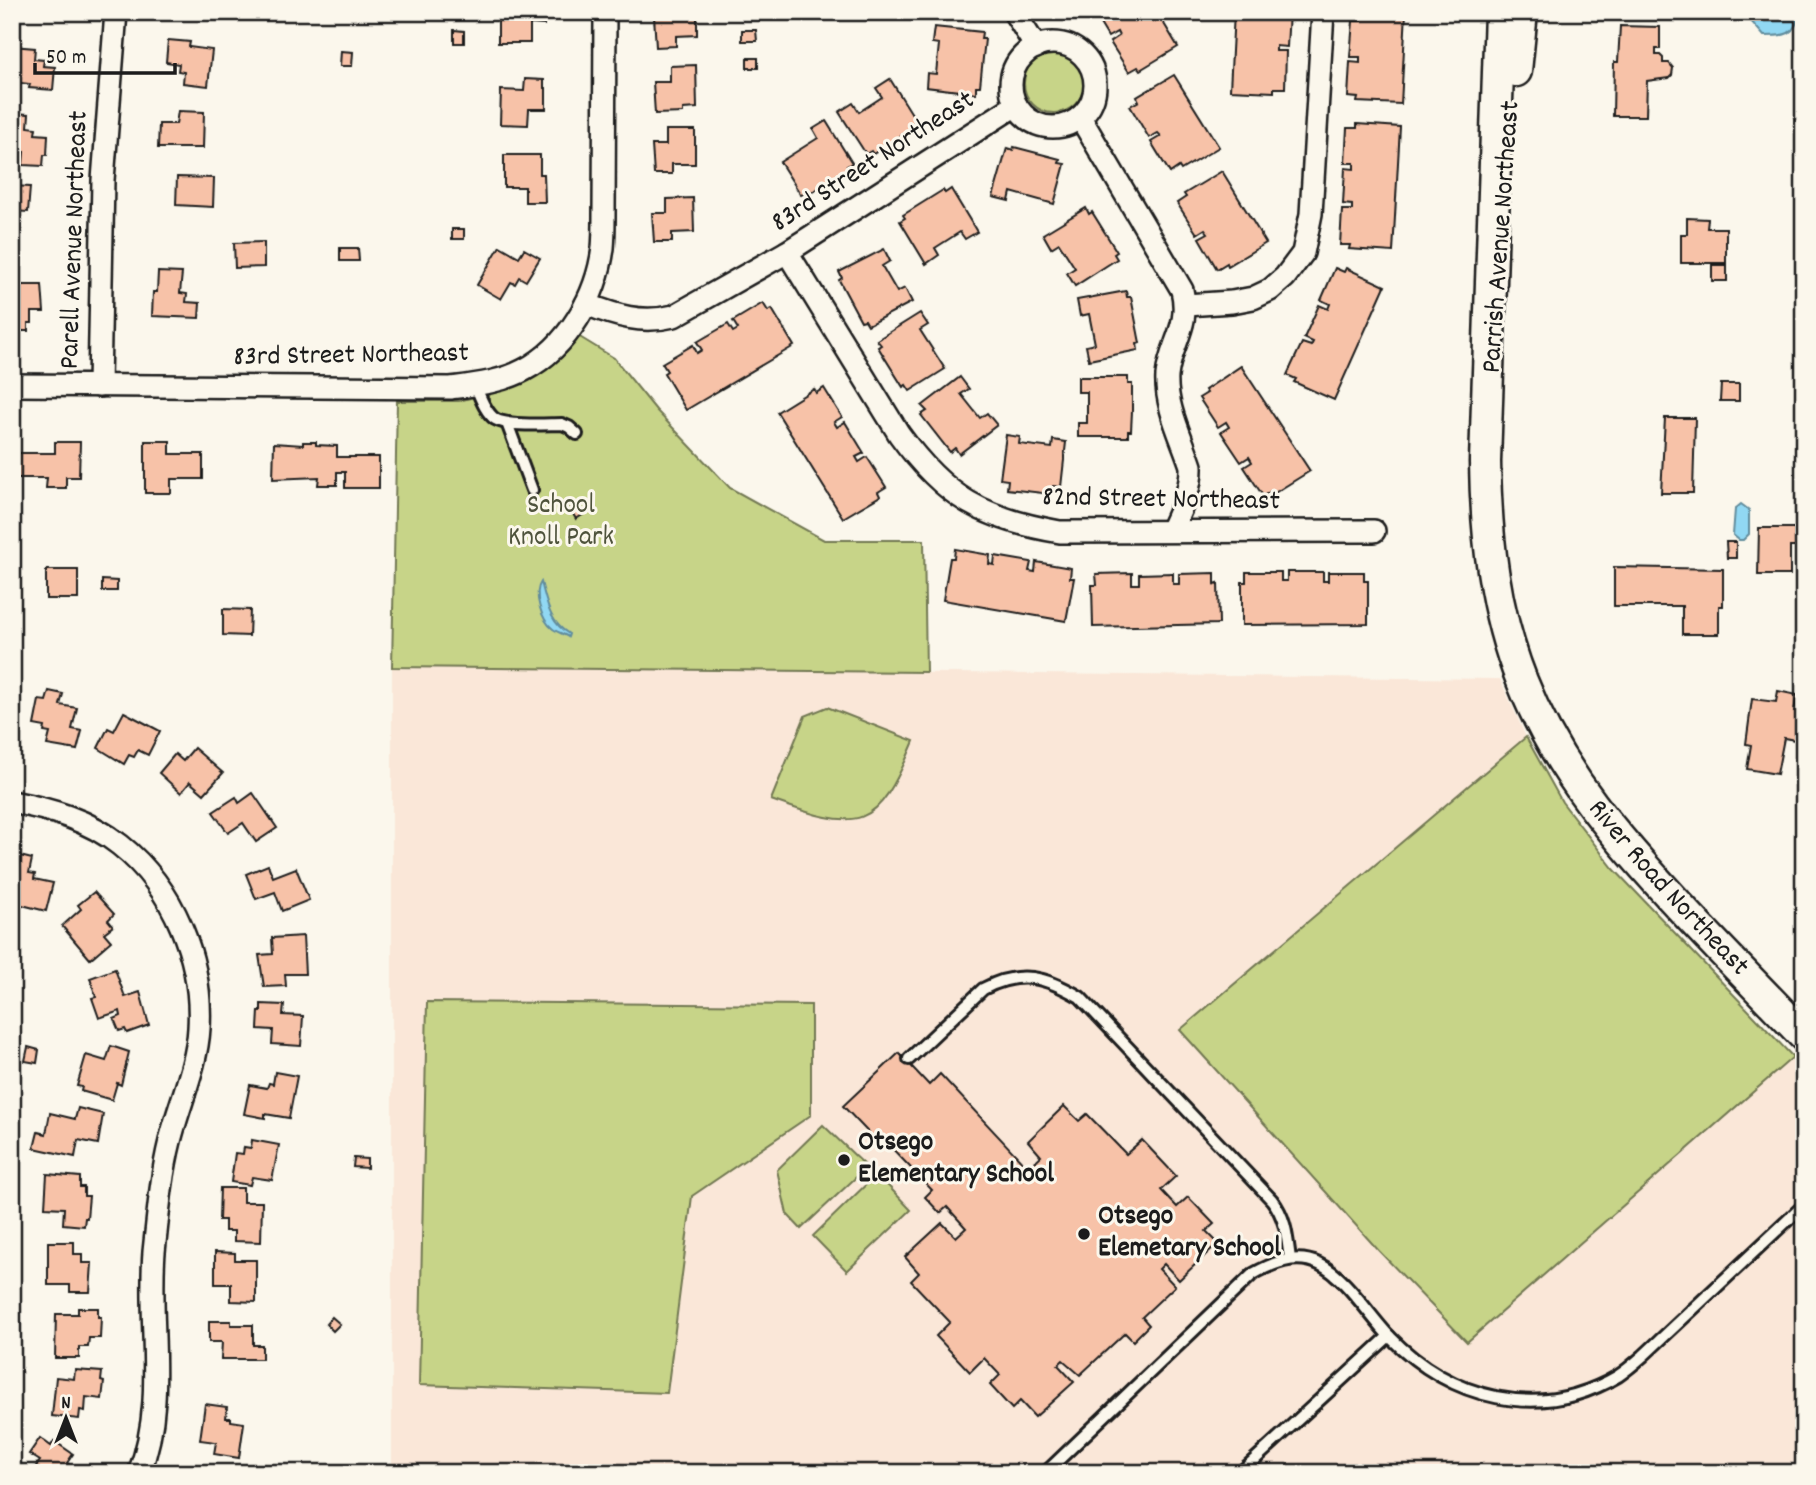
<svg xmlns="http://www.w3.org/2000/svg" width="1816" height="1485" font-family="Dekko,sans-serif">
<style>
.built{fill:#fae7d8}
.green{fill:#c7d488;stroke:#727852;stroke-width:2}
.water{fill:#91d8f3;stroke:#628d9d;stroke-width:2}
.building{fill:#f7c2a8;stroke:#1c1c1c;stroke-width:2}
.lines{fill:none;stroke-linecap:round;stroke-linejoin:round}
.lane-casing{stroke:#1c1c1c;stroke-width:16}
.street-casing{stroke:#1c1c1c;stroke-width:26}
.secondary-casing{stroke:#1c1c1c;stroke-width:35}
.lane{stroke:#fbf7ec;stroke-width:10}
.street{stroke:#fbf7ec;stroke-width:21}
.secondary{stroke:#fbf7ec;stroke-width:30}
.poi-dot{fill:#1c1c1c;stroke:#fbf7ec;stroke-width:2.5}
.labels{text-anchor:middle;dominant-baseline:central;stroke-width:6;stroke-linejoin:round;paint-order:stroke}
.street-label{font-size:28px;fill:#1c1c1c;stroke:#fbf7ec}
.park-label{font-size:28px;fill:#4f533c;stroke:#fbf7ec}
.poi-label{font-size:28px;font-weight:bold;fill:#1c1c1c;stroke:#fbf7ec;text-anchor:start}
</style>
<rect width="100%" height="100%" fill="#fbf7ec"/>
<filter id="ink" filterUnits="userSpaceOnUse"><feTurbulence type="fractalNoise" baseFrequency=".0143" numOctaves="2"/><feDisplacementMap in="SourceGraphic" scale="14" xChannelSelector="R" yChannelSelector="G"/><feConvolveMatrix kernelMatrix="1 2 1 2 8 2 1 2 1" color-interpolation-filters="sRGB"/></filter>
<g filter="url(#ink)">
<polygon class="built" points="392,667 1500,679 1526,737 1180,1030 1379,1251 1467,1341 1793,1057 1804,1068 1804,1473 392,1473"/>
<g class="green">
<circle cx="1054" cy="83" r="30"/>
<polygon points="578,336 614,358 656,410 730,488 824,540 924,540 926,672 392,667 397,401 459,401 508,388"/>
<path d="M 827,707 L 914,741 C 876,832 861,832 771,800 L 805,716 Z"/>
<polygon points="1526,737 1562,802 1613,868 1793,1057 1467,1342 1379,1251 1180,1030"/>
<polygon points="427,1002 811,1005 811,1115 692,1196 667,1393 419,1385"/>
<polygon points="823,1125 867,1167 801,1229 787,1214 777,1170"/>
<polygon points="877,1174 911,1210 847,1271 813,1236"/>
</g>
<g class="water">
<path d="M 1743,12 L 1800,12 C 1795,36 1786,36 1764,36 Z"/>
<polygon points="1741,504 1749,510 1749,534 1743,540 1739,540 1733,535 1735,509"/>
<path d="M 541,582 C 547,603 549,622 569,634 L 568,637 C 564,634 557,632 553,629 C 541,620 533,593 541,582 Z"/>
</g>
<g class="building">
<polygon points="498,12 544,12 544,25 530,24 530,43 498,43"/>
<polygon points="670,12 697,12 697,35 676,36 676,46 656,47 654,16 670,16"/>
<polygon points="1093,12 1157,12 1178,47 1140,70 1138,67 1129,72 1110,42 1119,36 1117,32 1108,37"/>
<polygon points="1234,12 1289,12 1287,47 1276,46 1276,51 1286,51 1285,88 1274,88 1274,92 1230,90"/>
<polygon points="1353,12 1406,12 1401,104 1357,102 1358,98 1348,97 1350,62 1360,63 1360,57 1350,57 1353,21 1362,21 1362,16 1353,15"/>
<polygon points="1620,26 1660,27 1660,49 1656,49 1656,55 1660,55 1663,58 1663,63 1669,63 1673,68 1672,75 1669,78 1647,81 1646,116 1613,116 1614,62 1618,62"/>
<polygon points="934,27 982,32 981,39 985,39 980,86 976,86 976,93 926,87 927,73 936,74 939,44 932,43"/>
<polygon points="454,30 464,31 464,43 454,43"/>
<polygon points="742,30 756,30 757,41 742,41"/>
<polygon points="168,40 190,42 189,47 212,50 208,86 183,83 184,72 178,71 179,64 166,62"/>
<polygon points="12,46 35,48 34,59 44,60 43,66 55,67 53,90 29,88 30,84 12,82"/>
<polygon points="341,51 353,52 352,66 340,66"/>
<rect x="747" y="58" width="11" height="10"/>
<polygon points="696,65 697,108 683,109 683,113 655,114 653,82 670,82 670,66"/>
<polygon points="1174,75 1219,147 1181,170 1179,167 1170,173 1151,142 1161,136 1158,133 1149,138 1130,106 1139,101 1137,97"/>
<polygon points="525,79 544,80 544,88 546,88 546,109 529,109 528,125 500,124 501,90 524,91"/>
<polygon points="890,79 917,122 911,125 913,128 873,154 871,151 866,154 839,112 853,103 859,112 882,97 876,88"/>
<polygon points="178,111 204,112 203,148 158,148 159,124 176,124"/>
<polygon points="12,113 29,114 28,127 36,128 35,134 48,135 47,155 44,155 43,166 23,165 24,152 12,151"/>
<polygon points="826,121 852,163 847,166 849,169 809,194 807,192 801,195 780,162 818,138 813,129"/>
<polygon points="1357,124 1400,127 1393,252 1349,249 1350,245 1340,245 1342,210 1352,210 1352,205 1343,204 1345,168 1354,169 1354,163 1345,163 1347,128 1357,128"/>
<polygon points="666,130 695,130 695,164 672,164 672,174 654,174 652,145 666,145"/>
<polygon points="1014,147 1060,159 1059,163 1065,164 1054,204 1011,192 1009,201 993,197 1007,148 1013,150"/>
<polygon points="504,155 540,155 540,174 544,174 545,202 525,202 525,187 504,187"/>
<polygon points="1222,171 1266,243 1228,266 1227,263 1217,269 1199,238 1208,233 1205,229 1197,234 1177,203 1186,197 1184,194"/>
<polygon points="177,177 214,178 213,207 176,205"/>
<polygon points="12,186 30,187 28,212 12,211"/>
<polygon points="951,189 977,232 965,239 960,232 935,248 939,255 926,264 900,221 905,218 903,215 943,190 945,193"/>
<polygon points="693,198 694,232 672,233 672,242 654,242 652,213 667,213 667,199"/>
<polygon points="1086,208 1089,214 1092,212 1117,252 1114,254 1117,259 1075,286 1067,273 1075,268 1059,243 1051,248 1043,234"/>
<polygon points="1687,218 1708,219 1707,228 1726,228 1726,263 1681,263 1681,234 1687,234"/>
<rect x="452" y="229" width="12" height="10"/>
<polygon points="264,242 264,267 235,268 234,243"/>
<polygon points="500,246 519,257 524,249 540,258 526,281 519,277 515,284 511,282 501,299 477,285"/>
<polygon points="340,248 358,248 359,261 340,261"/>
<polygon points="884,249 890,261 882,266 897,292 905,288 912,302 868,325 865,320 861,321 839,280 842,278 839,272"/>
<rect x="1712" y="265" width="15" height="16"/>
<polygon points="1335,268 1344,272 1346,268 1385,286 1334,400 1294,382 1296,379 1287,375 1302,343 1311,346 1313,342 1304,338 1319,305 1328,309 1330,304 1321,300"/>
<polygon points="158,272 182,273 180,293 187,294 186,302 200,303 199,318 152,316 153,292 157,292"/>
<polygon points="21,285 42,285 44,312 32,312 32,323 28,323 28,331 12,331 12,291 21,291"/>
<polygon points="1126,291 1127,297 1131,297 1140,343 1137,344 1138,350 1089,360 1086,346 1095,344 1089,314 1080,316 1077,300"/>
<polygon points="763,303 768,311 772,309 794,346 686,410 664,373 667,371 662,363 693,345 697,353 702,350 697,342 728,324 733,332 738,329 733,321"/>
<polygon points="920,313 928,325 920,330 945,369 910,391 906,385 903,387 878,347 881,345 877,340"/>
<polygon points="1241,366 1310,471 1273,494 1271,491 1263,496 1244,467 1252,462 1249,457 1241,462 1221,432 1229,427 1226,422 1218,427 1199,398 1207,393 1205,390"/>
<polygon points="960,377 969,389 961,394 980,418 987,413 997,425 959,454 955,448 950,452 921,415 927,411 922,406"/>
<polygon points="1078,377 1128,377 1128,384 1132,384 1132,411 1131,431 1128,431 1128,437 1078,437 1078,423 1087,423 1087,392 1078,392"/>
<polygon points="1721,384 1739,384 1739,401 1720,401"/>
<polygon points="824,388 842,417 834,422 837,427 845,422 864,453 856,457 859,462 867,457 886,487 878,492 880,496 843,518 777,412 814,389 816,393"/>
<polygon points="1665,418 1695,418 1693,493 1661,493"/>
<polygon points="1006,435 1020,437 1019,444 1052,448 1053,440 1066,442 1061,487 1053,486 1051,494 1007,489 1008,480 1000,479"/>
<polygon points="145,441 170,441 170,454 203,454 203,479 171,479 171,493 145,493"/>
<polygon points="55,442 80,442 79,477 66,477 66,488 46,488 47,478 18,478 18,453 55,453"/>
<polygon points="303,442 316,442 316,445 337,446 337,457 379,457 379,488 345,488 345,472 337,472 337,485 318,485 319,477 273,479 274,443 303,445"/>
<polygon points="578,505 584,514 576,519 570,509"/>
<polygon points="1759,528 1802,528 1802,547 1790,547 1790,575 1758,575"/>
<polygon points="1726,542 1736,542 1736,558 1727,558"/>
<polygon points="955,549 990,555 989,564 994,565 995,556 1031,562 1029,571 1035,572 1036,562 1071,568 1070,578 1074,578 1066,621 943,600 950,558 954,558"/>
<polygon points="1614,567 1723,569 1723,606 1719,606 1719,634 1682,634 1682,606 1614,606"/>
<rect x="46" y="570" width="32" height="29"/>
<polygon points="1246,572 1281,572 1281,581 1287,581 1287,572 1323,572 1323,581 1328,581 1328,572 1364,572 1364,581 1368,581 1368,624 1242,625 1242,582 1246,582"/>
<polygon points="1132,573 1132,584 1139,584 1139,574 1173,573 1173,584 1179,584 1179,574 1215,573 1215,584 1218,583 1219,624 1093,627 1092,585 1097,585 1096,574"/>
<polygon points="102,580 117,581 117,591 102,591"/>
<polygon points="223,609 250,610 249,636 223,635"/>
<polygon points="49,691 63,694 60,705 77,708 72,729 82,731 77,750 47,745 50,733 44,732 45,727 34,725 39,700 46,701"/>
<polygon points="1778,691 1797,695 1794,711 1799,712 1795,740 1784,738 1777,774 1747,769 1751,745 1746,744 1752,699 1776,702"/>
<polygon points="124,712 160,731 148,755 138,750 134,757 129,755 124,764 98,748 108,728 114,731"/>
<polygon points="194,748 223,773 204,794 190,782 181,793 159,773 175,754 183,761"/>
<polygon points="253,793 277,828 256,842 243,823 228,833 213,812 236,797 239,803"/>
<polygon points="12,854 32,859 29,873 35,874 34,879 53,883 46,911 22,905 20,911 12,909"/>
<polygon points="268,865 273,877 296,868 309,900 282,911 275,892 256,899 246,874"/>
<polygon points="94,892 114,914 108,920 113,926 104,933 111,941 90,959 62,926 81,909 78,905"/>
<polygon points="303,936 305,974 285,974 286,986 264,987 259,955 273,954 272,938"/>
<polygon points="115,969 125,997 140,992 149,1025 127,1033 125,1029 119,1031 114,1019 121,1016 120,1011 99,1018 92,998 96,997 90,978"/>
<polygon points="261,1004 284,1005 283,1015 303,1016 301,1046 272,1044 273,1030 258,1029 259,1011 261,1011"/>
<polygon points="111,1046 129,1052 121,1085 117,1083 112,1100 81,1091 82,1087 77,1086 86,1055 106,1061"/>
<polygon points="28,1047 39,1050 37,1063 25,1061"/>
<polygon points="899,1053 929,1085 940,1074 1028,1168 1041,1156 1028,1141 1064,1106 1079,1121 1087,1114 1126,1154 1142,1140 1176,1176 1161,1190 1177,1207 1188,1197 1214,1224 1206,1231 1218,1243 1179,1280 1164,1264 1159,1269 1175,1286 1142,1317 1149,1325 1133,1341 1125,1333 1080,1375 1063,1360 1058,1365 1074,1382 1035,1417 1020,1401 1012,1409 990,1385 1000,1375 984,1358 970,1372 936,1336 950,1322 911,1281 919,1273 905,1257 942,1223 956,1237 966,1228 947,1207 940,1213 925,1197 932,1190 886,1142 882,1147 843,1106"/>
<polygon points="275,1072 297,1076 289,1118 265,1114 265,1118 244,1114 250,1085 267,1088 269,1083 273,1084"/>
<polygon points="78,1108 103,1114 98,1144 78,1140 75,1157 34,1148 38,1132 46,1134 50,1113 75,1119"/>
<polygon points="252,1140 279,1145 272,1180 252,1177 250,1185 231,1182 235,1153 243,1154 244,1147 251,1148"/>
<polygon points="354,1158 367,1159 367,1168 353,1167"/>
<polygon points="47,1174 80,1177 80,1187 84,1187 84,1196 89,1196 87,1218 85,1218 84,1226 63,1224 64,1208 45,1207"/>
<polygon points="220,1188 243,1188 243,1202 262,1202 261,1242 234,1241 234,1231 225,1231 225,1220 219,1220"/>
<polygon points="48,1242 74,1242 74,1254 82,1254 82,1263 92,1263 90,1292 70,1292 70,1285 48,1285"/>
<polygon points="215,1252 235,1253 235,1260 256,1260 256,1302 231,1301 231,1284 215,1284"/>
<polygon points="78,1308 98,1308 98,1317 101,1317 100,1338 89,1338 88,1347 79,1347 79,1358 55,1358 56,1314 78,1314"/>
<polygon points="332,1317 340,1324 333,1331 326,1324"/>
<polygon points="209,1321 231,1321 231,1325 253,1325 253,1345 262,1345 262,1359 221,1359 222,1342 209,1342"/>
<polygon points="75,1370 102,1372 101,1381 104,1382 102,1399 86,1397 85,1411 80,1410 79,1419 52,1416 56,1377 74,1379"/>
<polygon points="205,1404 227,1407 226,1418 231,1418 231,1421 244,1423 239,1458 214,1454 216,1442 200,1440"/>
<polygon points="40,1438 51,1446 54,1441 73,1454 67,1463 73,1467 69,1473 37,1473 33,1470 40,1461 29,1454"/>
</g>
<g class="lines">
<defs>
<g id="lane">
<path d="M 475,385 C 480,396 485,412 495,419 C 508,427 546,424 562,424 L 569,427 L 577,434"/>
<polyline points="507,423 532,490"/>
<path d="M 909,1059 L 983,989 C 1020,969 1046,977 1080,997 L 1272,1200 C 1286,1218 1287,1237 1290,1259"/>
<path d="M 1045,1473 L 1253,1274 C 1273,1263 1296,1253 1319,1264 C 1346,1277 1368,1314 1389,1336 C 1450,1399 1539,1423 1618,1376 C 1627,1370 1635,1363 1643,1356 L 1804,1205"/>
<polyline points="1240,1473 1389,1336"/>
</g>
<g id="street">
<polyline points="1014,12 1036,47"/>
<circle cx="1053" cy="85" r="42"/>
<path d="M 1080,117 L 1182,290 C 1191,326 1170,344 1167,376 C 1165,406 1182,438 1191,466 C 1192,489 1180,510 1171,531"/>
<path d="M 787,252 L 899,434 C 945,498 984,519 1060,532 L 1374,531"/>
<path d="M 586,304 C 616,316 642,324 674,316 L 787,252 L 1016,105"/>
<polyline points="1186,305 1232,302 1253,298 1270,290 1285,277 1303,253 1311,214 1323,12"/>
<path d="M 12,385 L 451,388 C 474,385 502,382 524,370 C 568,347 597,296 603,248 C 604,237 604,226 604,215 L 605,12"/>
<polyline points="99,386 103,180 116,12"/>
<path d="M 12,802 C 50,809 89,820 120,845 C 174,888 203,960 199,1028 C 197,1066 179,1104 170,1141 C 161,1177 158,1215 154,1252 C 148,1326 167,1402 139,1473"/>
</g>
<g id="secondary">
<path id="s1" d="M 1500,12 L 1485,462 C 1486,536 1494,611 1522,681 C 1558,773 1620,842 1686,913 C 1725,955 1765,995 1804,1036"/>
<polyline points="1516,71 1522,12"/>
</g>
</defs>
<use href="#lane" class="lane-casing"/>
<use href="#street" class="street-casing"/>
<use href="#secondary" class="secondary-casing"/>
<use href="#lane" class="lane"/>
<use href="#street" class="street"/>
<use href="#secondary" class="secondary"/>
</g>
</g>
<g class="poi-dot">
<circle cx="844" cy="1160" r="7"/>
<circle cx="1084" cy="1234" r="7"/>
</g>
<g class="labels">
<g class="street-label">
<text transform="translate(874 163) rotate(-33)">83rd Street Northeast</text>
<text transform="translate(1503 237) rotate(-86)">Parrish Avenue Northeast</text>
<text transform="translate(76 240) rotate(-88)">Parell Avenue Northeast</text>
<text transform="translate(351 357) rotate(-1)">83rd Street Northeast</text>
<text transform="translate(1161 501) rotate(1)">82nd Street Northeast</text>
<text stroke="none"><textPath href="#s1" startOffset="929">River Road Northeast</textPath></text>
</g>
<g class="park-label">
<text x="561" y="507">School<tspan x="561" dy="32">Knoll Park</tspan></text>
</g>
<g class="poi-label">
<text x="858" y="1144">Otsego<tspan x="858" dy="32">Elementary School</tspan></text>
<text x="1098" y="1218">Otsego<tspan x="1098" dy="32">Elemetary School</tspan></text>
</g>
</g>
<rect width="1816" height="1485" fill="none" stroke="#fbf7ec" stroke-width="42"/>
<rect x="21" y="21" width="1774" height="1443" fill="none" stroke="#1c1c1c" stroke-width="2.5" filter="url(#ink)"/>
<g transform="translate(66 1418)" stroke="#fbf7ec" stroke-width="5" paint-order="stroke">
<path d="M0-5L12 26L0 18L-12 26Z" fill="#1c1c1c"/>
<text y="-10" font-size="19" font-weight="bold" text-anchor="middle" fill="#1c1c1c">N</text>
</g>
<path d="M35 63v10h140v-10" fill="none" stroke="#1c1c1c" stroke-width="3.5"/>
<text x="46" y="63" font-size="21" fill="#1c1c1c" stroke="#fbf7ec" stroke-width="5" paint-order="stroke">50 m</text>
</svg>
